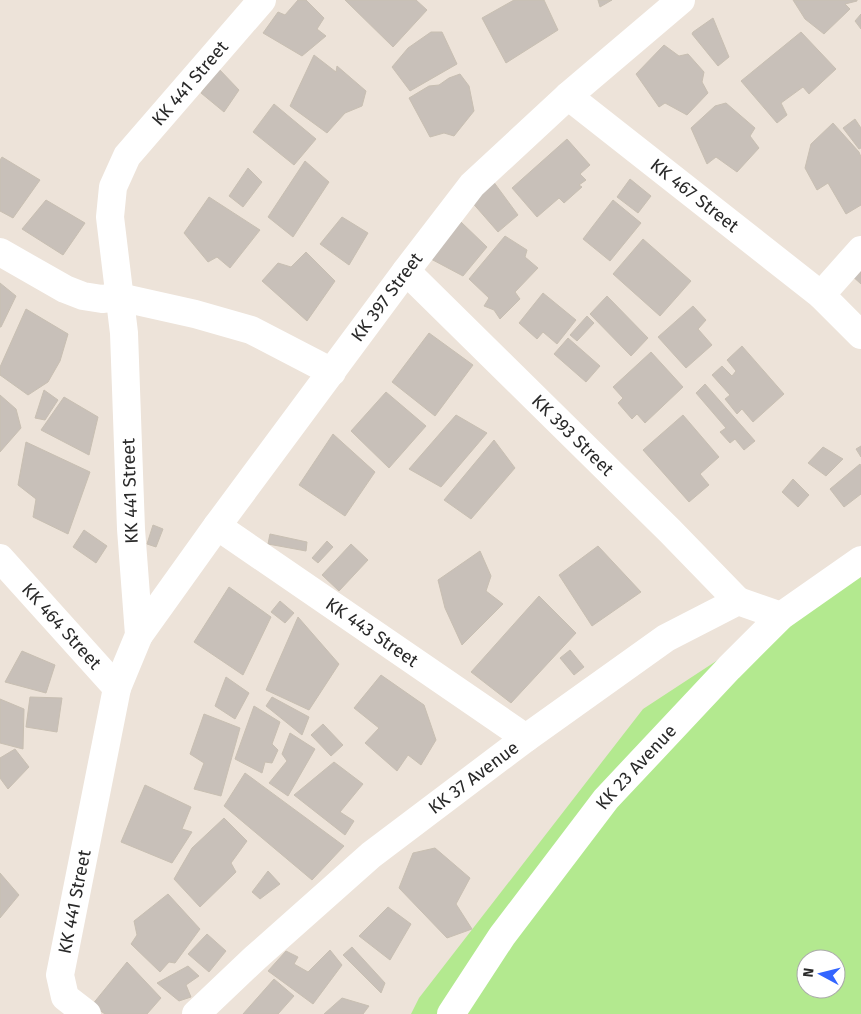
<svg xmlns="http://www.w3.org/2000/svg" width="861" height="1014" font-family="'Fira Sans',sans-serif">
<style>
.green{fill:#b3e98f;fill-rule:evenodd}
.building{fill:#c8c0b9;stroke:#c8bfb2}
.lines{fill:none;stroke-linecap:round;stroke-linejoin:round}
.minor{stroke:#fff;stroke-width:28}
.secondary{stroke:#fff;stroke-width:28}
.labels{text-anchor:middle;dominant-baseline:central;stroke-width:4;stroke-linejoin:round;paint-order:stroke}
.street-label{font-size:18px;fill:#292929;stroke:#fff}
</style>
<rect width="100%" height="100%" fill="#ede3d9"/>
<path class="green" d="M 861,566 L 861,1014 L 411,1014 L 419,998 L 643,709 ZM 806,959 L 836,959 L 836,989 L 806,989 Z"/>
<g class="building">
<polygon points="298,0 306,0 324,18 317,29 326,36 302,56 263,33 278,12 285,15"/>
<polygon points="345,0 416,0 427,10 393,47"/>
<polygon points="514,0 544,0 558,30 506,63 482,18"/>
<polygon points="598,0 612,0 600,7"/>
<polygon points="793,0 857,0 857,1 845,4 850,9 824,34 805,19"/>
<polygon points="861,14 861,29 855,21"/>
<polygon points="713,18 729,57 718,66 692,34 693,32"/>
<polygon points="431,32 442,32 457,64 410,91 392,67 408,48"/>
<polygon points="801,32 836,69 809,94 803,87 781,103 787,115 777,123 741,81"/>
<polygon points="664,45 679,56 688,54 704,72 702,82 708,93 687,115 665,103 659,107 636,74"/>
<polygon points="314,55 336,72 337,66 366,91 362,106 345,113 327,133 290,106"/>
<polygon points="218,68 239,90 224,112 201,93"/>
<polygon points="460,74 469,86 474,111 454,136 444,133 430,137 409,98 429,86 439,85 449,78"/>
<polygon points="726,103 755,128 750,136 759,148 737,172 716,157 707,164 691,128 715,106"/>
<polygon points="274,104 316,139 294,165 253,132"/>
<polygon points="855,119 861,128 861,148 859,149 843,128"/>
<polygon points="833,123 859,152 861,157 861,205 846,214 828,183 817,190 805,168 811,144"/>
<polygon points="567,139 590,165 580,174 586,180 579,185 582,187 564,203 559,198 537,217 512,188"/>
<polygon points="2,157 40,180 13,218 0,211 0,160"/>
<polygon points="305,161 329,182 293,237 268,217"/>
<polygon points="248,168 262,182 243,207 229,196"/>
<polygon points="490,177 518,215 498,232 470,200"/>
<polygon points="630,179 651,196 638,213 617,197"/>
<polygon points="209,197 260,230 230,268 217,257 208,262 184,233"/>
<polygon points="46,200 85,223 63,255 22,229"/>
<polygon points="613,200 641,223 610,261 583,239"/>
<polygon points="342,217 368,233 349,265 320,244"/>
<polygon points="461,222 487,247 463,276 431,259"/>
<polygon points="505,236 527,250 525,257 538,268 515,292 520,299 500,319 494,310 484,306 489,298 469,279"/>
<polygon points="643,239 691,281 660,316 613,274"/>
<polygon points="306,252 335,281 307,321 262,281 278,263 291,267"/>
<polygon points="861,265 861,284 851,275"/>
<polygon points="0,283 16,296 1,327 0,327"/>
<polygon points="543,293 576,320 557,344 543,332 537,339 519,323"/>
<polygon points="607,296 648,338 631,356 590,314"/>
<polygon points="693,306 706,320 698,329 712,345 686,368 658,337"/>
<polygon points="26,309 68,334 60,361 48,382 28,395 0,375 0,367"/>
<polygon points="587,316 594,323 577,341 570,335"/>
<polygon points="429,333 473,365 435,416 392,382"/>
<polygon points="568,338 600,366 586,382 554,354"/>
<polygon points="742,346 784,394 753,422 742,409 737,414 725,399 730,395 712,375 722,366 732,376 736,371 727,360"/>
<polygon points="651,352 683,387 645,423 637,414 632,419 618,403 623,398 613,387"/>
<polygon points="705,384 755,441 744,450 735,439 730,443 720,432 726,428 696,393"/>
<polygon points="44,390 58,400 45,420 35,418"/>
<polygon points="386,392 426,426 389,468 351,431"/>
<polygon points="0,395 16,409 21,428 0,452"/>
<polygon points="64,397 98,417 89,455 41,430"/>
<polygon points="456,415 487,433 441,487 409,469"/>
<polygon points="683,415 719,457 700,474 709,485 689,502 643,450"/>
<polygon points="333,434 375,472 345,516 299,485"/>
<polygon points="494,440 515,468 471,519 444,500"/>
<polygon points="26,442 90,472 68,534 33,517 36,499 18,485"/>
<polygon points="861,446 861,457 856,449"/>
<polygon points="823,447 843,459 826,476 808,463"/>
<polygon points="860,464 861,466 861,494 844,507 830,489"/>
<polygon points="793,479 809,495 798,507 782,492"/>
<polygon points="153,525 163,529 156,547 147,544"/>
<polygon points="84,530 107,546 96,563 73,547"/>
<polygon points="270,534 307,542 306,551 268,544"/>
<polygon points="327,541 333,547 318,563 312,558"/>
<polygon points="351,544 368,560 339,591 322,575"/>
<polygon points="598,546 641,592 592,626 559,575"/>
<polygon points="480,551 491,576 486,591 503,604 462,645 445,608 438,580"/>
<polygon points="229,587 271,617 243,675 194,642"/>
<polygon points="539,596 576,633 511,703 471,672"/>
<polygon points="280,601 294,613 285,623 271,612"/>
<polygon points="298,617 339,664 309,710 266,690"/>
<polygon points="570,650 584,667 574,675 560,658"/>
<polygon points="22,651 55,665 46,693 5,682"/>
<polygon points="381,675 424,705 436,740 421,765 408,755 397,771 365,743 379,728 354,708"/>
<polygon points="226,677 249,693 235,719 215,706"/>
<polygon points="30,697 62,698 57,732 26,727"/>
<polygon points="272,697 309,717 302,735 266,706"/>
<polygon points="0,699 24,709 23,749 0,743"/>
<polygon points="254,706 280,722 272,744 278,750 272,763 265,762 262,773 235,759"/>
<polygon points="204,714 240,728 221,796 194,789 204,763 190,754"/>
<polygon points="323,724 343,745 331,756 311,735"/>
<polygon points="290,733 315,749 288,796 269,783 287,761 282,754"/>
<polygon points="15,749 29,767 8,789 0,778 0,758"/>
<polygon points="334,762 363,784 340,812 354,821 345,835 294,795"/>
<polygon points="245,773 344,846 312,880 224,806"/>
<polygon points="145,785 191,807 182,829 192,832 172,863 121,842"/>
<polygon points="224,818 247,841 231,863 236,872 200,907 174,879 192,848"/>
<polygon points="435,848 470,878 456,904 472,929 447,938 399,888 413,853"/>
<polygon points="268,871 280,884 260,899 252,892"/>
<polygon points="0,873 19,895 0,918"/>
<polygon points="168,894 200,929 175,963 169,962 160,972 131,944 137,935 134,921"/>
<polygon points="388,907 411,924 390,960 359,936"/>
<polygon points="207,934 226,951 209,972 188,954"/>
<polygon points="352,947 385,983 381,993 343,955"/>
<polygon points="330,950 342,965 313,1004 268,971 286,951 298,957 294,964 308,972"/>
<polygon points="127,962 161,998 147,1014 105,1014 92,1005"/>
<polygon points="188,966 199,976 186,985 191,997 179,1001 157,983"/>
<polygon points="274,979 294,996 278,1014 243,1014"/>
<polygon points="342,998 369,1006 363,1014 324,1014"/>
</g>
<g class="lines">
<g class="minor">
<path id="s1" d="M 568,96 L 821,295 L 861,335"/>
<polyline points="0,252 65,289 83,296 102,299 119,297 195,314 251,330 332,372"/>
<path id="s2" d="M 406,271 L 670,531 L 738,601"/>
<polyline points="821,295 861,250"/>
<path id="s3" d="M 217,526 L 526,738"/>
<path id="s4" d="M 0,558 L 117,688"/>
<path id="s5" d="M 139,635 L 217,526 L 406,271 L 472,185 L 568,96 L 681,0"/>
<path id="s6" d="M 87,1014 L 65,997 L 60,975 L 117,688 L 139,635 L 131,529 L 124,333 L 110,217 L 113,187 L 127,156 L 262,0"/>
</g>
<g class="secondary">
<path id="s7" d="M 196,1014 L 255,958 L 371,855 L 526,738 L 666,638 L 738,601 L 781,616"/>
<path id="s8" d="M 451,1014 L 502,936 L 606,799 L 729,668 L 781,616 L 861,560"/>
</g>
</g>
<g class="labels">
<g class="street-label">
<text stroke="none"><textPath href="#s6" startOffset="980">KK 441 Street</textPath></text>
<text stroke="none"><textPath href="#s1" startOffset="161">KK 467 Street</textPath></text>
<text stroke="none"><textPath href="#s5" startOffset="419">KK 397 Street</textPath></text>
<text stroke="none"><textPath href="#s2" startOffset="234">KK 393 Street</textPath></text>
<text transform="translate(130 491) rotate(-92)">KK 441 Street</text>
<text stroke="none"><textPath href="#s4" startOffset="92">KK 464 Street</textPath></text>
<text stroke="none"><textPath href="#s3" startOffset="188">KK 443 Street</textPath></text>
<text stroke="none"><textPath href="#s8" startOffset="309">KK 23 Avenue</textPath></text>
<text stroke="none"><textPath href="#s7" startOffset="365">KK 37 Avenue</textPath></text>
<text stroke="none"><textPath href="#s6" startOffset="125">KK 441 Street</textPath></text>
</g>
</g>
<g transform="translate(821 974) rotate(277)"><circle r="24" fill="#ffffff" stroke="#a9a9a9"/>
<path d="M0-4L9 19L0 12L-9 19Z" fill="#3365ff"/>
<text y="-8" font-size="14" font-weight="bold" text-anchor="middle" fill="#292929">N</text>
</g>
</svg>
